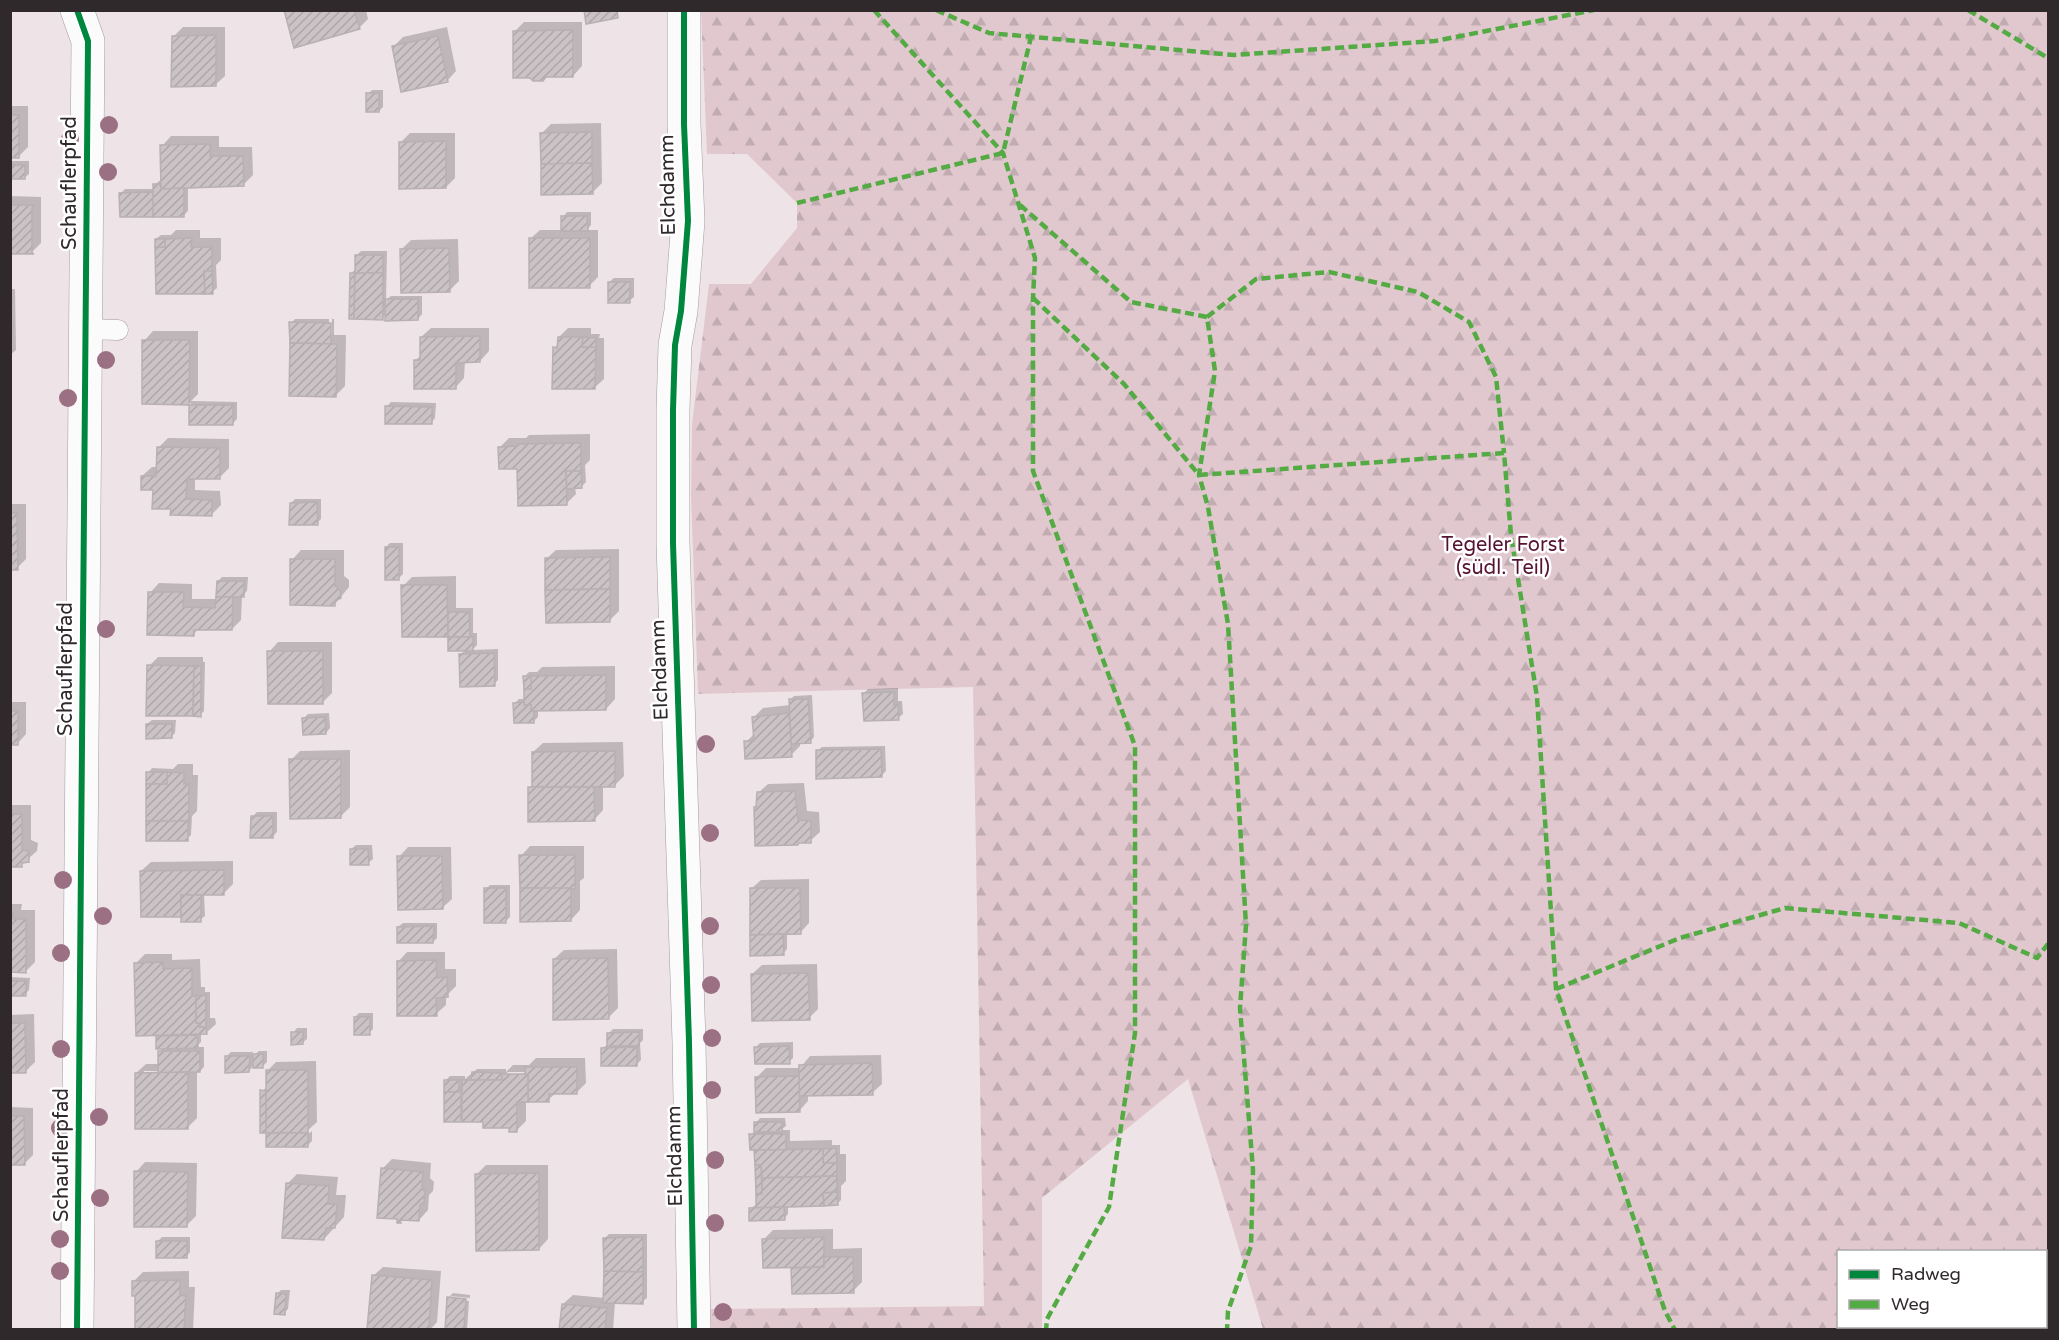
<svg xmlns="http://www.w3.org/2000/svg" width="2059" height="1340" font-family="'Varela Round',sans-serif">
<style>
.forest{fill:url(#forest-firs);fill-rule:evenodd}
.shadow{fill:#0003;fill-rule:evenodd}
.building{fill:url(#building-hatch);stroke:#b8b0b3;stroke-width:1.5}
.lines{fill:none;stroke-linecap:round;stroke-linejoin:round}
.service-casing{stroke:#a29b9d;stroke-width:21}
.minor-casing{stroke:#a29b9d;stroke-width:34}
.service{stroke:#fcfbfb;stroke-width:20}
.minor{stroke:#fcfbfb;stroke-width:33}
.quiet{stroke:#54ab44;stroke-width:4.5;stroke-dasharray:9 4.5;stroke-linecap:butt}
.cycleway-casing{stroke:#fff;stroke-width:10}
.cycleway{stroke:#00873e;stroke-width:6}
.tree{fill:#9b7083}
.labels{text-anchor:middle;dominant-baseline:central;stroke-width:5;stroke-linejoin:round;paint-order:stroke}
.street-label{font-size:20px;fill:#30292b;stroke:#fff}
.park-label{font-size:20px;fill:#571231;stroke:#fff}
</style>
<defs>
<pattern id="forest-firs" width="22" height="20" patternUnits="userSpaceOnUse" patternTransform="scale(1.5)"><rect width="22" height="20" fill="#e1c8cf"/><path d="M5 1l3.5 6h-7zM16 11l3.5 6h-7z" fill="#c1acb2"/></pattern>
<pattern id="building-hatch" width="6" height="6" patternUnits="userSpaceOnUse" patternTransform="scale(1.5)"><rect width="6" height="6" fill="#cac2c4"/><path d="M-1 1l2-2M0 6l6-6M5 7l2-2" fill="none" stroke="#aea7a9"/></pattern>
</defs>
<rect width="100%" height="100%" fill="#eee4e7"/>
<path class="forest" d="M 701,11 L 2048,11 L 2048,1329 L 1263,1329 L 1188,1079 L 1042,1198 L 1042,1329 L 710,1329 L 710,1309 L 984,1306 L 973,687 L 698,694 L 691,496 L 692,424 L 709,284 L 751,284 L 797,228 L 797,203 L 747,154 L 707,154 ZM 1838,1252 L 2046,1252 L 2046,1326 L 1838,1326 Z"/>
<g class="shadow">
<polygon points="285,10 366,10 368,19 359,28"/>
<polygon points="524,22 582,22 582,66 573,76 515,31"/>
<polygon points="183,27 225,27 225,76 215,85 173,37"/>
<polygon points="447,27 456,71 447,81 394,46 403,37"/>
<polygon points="372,90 383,90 383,107 379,111 368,94"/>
<polygon points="10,106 28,106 28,147 19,156 10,156"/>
<polygon points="601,123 602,183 592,193 542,133 551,124"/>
<polygon points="410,133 455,133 455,178 446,187 401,142"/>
<polygon points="171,136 219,136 219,147 252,147 253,175 243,185 188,186 188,211 184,215 121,193 125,189 155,189 155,185 159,181 162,181 162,146"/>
<polygon points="10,161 29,161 29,174 24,178 10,178"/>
<polygon points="10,196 41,197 41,243 31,253 10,253"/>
<polygon points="567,212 591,212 591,225 587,230 598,230 598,277 589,286 530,239 540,230 563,230 563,217"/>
<polygon points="176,230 200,230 200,238 221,238 221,260 216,265 217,288 212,292 156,239 161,235 171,235"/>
<polygon points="458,239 459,281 449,291 402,249 411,240"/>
<polygon points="361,251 387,251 386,300 391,296 422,296 422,314 418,319 387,313 382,318 351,273 356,269 357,255"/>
<polygon points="614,278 634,278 634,297 629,301 609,282"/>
<polygon points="10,289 15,289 16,350 10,355"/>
<polygon points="295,319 329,319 329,335 332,335 332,319 334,319 334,335 346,335 345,386 336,395 291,323"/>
<polygon points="431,328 489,328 489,351 480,361 465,361 464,378 455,388 416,360 421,355 421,337"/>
<polygon points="568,328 591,328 591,334 600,334 599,338 604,338 604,379 594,388 554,348 559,344 559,337"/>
<polygon points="153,331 198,331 198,394 191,401 237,402 237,419 232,424 191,423 191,403 143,403 144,341"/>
<polygon points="391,402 436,403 435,418 431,423 386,407"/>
<polygon points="590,434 590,460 585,465 586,482 581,487 575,487 576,494 566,504 519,467 500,447 509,438 526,438 529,435"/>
<polygon points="168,438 229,439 229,468 219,478 195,477 195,490 220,491 221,505 211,515 172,508 142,476 152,467 158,467 158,448"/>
<polygon points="295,499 321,499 321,519 317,523 291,503"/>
<polygon points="10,504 26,504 26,559 17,568 10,568"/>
<polygon points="390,543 403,543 403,574 399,578 386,547"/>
<polygon points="619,549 619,611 610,620 546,559 556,550"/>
<polygon points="301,550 344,550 344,576 349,580 349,587 335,604 292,560"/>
<polygon points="456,576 456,608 473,608 473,633 477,633 477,645 472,650 498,649 498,680 494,684 460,655 466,649 449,633 447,636 403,586 412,577"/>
<polygon points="222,577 248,577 247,591 242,596 241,620 232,629 199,628 193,635 150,593 159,583 192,584 192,599 217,599 218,581"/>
<polygon points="278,642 332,642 332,693 323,702 269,652"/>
<polygon points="158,657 203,657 203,662 205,662 204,711 200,715 149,666"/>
<polygon points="615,666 615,699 606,709 538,710 538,717 534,721 515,703 519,699 525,699 525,676 529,672 537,672 542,667"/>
<polygon points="898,688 898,701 902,701 903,714 898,718 864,693 868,689"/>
<polygon points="812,695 814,737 810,742 800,742 800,746 791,755 746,742 755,733 754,717 763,708 790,705 790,700 794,696"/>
<polygon points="10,702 26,702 26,734 17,744 10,744"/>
<polygon points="329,713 330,728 326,733 304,718 308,714"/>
<polygon points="152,720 176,720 175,733 171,737 147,724"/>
<polygon points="623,742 624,776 615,785 603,785 603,810 594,820 530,788 534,784 533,752 543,743"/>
<polygon points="885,746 886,771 881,776 817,751 822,747"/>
<polygon points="350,750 350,807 341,816 291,760 300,751"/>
<polygon points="178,764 193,764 193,775 198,775 197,811 192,816 191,835 187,839 148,773 152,768 173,769"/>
<polygon points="804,783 807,811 819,812 820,832 810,841 800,841 756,807 758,805 758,793 768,784"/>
<polygon points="10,805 31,805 31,840 38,843 37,851 21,865 10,865"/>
<polygon points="257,812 277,812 277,832 273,836 252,817"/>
<polygon points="356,845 372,845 373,859 368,863 351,849"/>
<polygon points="530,846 584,846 584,878 580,881 580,910 571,920 521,856"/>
<polygon points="408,847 451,847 452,899 442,908 399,857"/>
<polygon points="233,861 233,884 224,893 204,893 205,916 200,920 183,915 141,871 151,862"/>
<polygon points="809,879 809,923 800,933 787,933 787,949 783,954 751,889 761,880"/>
<polygon points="490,885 510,885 510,917 506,921 486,889"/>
<polygon points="12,904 22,904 21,910 35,910 35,962 26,971 10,971"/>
<polygon points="403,923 437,923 437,938 433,942 398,927"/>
<polygon points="617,949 618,1008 608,1018 554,959 564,950"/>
<polygon points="407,952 445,952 445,969 456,969 456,986 446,996 446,1005 436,1014 398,962"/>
<path d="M 145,954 L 172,954 L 172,960 L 200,959 L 201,987 L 205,987 L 205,992 L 210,992 L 210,1018 L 215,1018 L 216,1024 L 206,1033 L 201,1033 L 201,1042 L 196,1047 L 204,1047 L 204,1067 L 200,1071 L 197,1071 L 197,1118 L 188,1127 L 136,1073 L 146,1064 L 159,1064 L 159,1052 L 164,1047 L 158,1036 L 160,1034 L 136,963 ZM 144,1071 L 160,1071 L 160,1074 L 144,1074 Z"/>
<polygon points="817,964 818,1009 809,1018 752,974 762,965"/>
<polygon points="10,977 30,978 29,990 25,994 10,994"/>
<polygon points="359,1013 373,1013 373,1029 369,1033 355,1017"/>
<polygon points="34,1014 35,1062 26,1071 10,1071 10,1015"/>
<polygon points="297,1028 307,1028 307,1039 302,1043 293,1033"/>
<polygon points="613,1029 643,1029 643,1040 640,1043 641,1060 637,1064 602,1048 609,1044 609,1033"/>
<polygon points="793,1042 793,1058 789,1062 756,1047 760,1043"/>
<polygon points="259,1051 267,1051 267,1062 263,1066 253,1066 249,1071 226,1057 231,1052 253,1052 253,1056"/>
<polygon points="881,1055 882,1084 872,1093 808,1094 808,1101 799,1111 756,1078 766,1068 800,1068 810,1056"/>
<path d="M 536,1058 L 585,1058 L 586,1083 L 576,1093 L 556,1093 L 548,1100 L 526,1100 L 526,1121 L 517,1130 L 511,1127 L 485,1121 L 464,1117 L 460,1121 L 446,1080 L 450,1076 L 465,1076 L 465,1079 L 477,1069 L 506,1069 L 506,1072 L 513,1065 L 529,1065 ZM 508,1072 L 532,1072 L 532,1075 L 505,1075 Z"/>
<polygon points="316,1061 317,1122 306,1132 306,1136 312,1131 312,1141 308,1145 262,1091 267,1087 267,1071 276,1062"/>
<polygon points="10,1107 33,1108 33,1155 24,1164 10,1164"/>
<polygon points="760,1118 785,1118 786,1126 781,1130 790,1130 790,1141 832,1140 832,1145 840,1145 840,1154 846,1154 846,1181 841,1186 841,1200 837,1204 788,1205 788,1214 784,1219 751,1208 757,1204 755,1149 751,1135 756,1130 756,1123"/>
<polygon points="392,1159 431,1163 430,1178 434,1182 433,1191 429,1195 428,1210 419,1220 403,1218 400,1221 382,1169"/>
<polygon points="145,1162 197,1163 196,1216 187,1225 136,1172"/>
<polygon points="486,1165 548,1165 548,1239 539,1249 477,1174"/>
<polygon points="297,1174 338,1177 336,1195 346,1195 344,1217 324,1239 288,1183"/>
<polygon points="833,1229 833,1249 862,1248 862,1282 853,1291 793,1293 792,1266 763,1240 773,1230"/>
<polygon points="609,1234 647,1234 647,1298 642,1302 615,1302 613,1330 561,1330 563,1304 573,1295 605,1298 605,1238"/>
<polygon points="162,1237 190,1237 190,1252 186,1257 157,1242"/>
<polygon points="383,1267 441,1271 437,1322 430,1330 400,1330 373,1276"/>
<polygon points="189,1271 189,1287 195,1287 193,1330 137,1330 136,1294 133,1282 143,1272"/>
<polygon points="281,1290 290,1290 288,1309 284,1313 277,1294"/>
<polygon points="453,1293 470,1295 470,1298 450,1296 450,1299 469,1301 467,1330 446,1330 448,1298"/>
</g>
<g class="building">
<polygon points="284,10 354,10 360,29 294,48"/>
<polygon points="584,10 617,10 618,18 586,24"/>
<polygon points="573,30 573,77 546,77 543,81 533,81 530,78 513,78 513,31"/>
<polygon points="216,35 216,86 171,87 172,36"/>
<polygon points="438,36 448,82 401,92 392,46"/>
<rect x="366" y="93" width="13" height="19"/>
<rect x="10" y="115" width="9" height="43"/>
<polygon points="592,132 592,163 541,164 540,133"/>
<polygon points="446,141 446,188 399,189 399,142"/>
<polygon points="210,144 210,156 243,156 244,186 161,189 160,145"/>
<polygon points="592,163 593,194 541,195 541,164"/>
<rect x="10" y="165" width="15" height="14"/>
<polygon points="153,184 160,184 161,189 184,188 184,217 153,217"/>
<polygon points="153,192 153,217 120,217 119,193"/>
<polygon points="10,205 34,205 32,207 32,253 34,254 10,254"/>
<polygon points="561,216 587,216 588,231 561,231"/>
<polygon points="192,238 191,247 212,247 212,271 204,271 205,294 156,294 155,247 165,247 165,239"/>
<rect x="529" y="238" width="61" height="50"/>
<rect x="155" y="239" width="10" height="8"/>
<polygon points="449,248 450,292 401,293 400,249"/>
<rect x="355" y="255" width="28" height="18"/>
<polygon points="204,271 212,271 213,294 205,294"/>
<polygon points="350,273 355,273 354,319 349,319"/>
<polygon points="355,273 383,273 383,320 354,319"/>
<rect x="608" y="282" width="22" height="21"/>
<polygon points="385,299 418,299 418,320 385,321"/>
<polygon points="289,322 331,323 331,344 290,343"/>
<polygon points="480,336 480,362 456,363 456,389 414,389 414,360 420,360 420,337"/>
<polygon points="558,337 583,337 582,347 596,347 595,389 552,389 553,347 557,348"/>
<polygon points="583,337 596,338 596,347 582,347"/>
<polygon points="142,340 190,340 189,405 142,404"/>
<polygon points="290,343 337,344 336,397 289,396"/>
<rect x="189" y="405" width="44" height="20"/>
<polygon points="385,406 432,407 432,424 385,424"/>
<polygon points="581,443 581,471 566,471 567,505 518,506 517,469 499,469 498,447 518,446 518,444"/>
<polygon points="157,447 220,448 220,479 187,479 186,499 212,500 212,516 170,515 171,509 152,509 153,490 141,490 141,476 156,476"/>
<polygon points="566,471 581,471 582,488 567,489"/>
<polygon points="317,502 318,525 289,525 290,503"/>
<polygon points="10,513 17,513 18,570 10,570"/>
<rect x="385" y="547" width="14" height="33"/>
<polygon points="610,557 610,589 545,590 545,558"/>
<polygon points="290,559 335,559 335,586 340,590 341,598 335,601 335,606 290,605"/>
<polygon points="217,581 244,581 244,597 216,597"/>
<polygon points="401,585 447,585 448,637 402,637"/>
<polygon points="610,589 610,622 546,623 545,590"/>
<polygon points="148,592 184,592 183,607 215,608 216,597 233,597 232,630 194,630 194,636 147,635"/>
<polygon points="448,612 469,612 470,637 448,637"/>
<rect x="448" y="637" width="25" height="14"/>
<polygon points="267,651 323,651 323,704 268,704"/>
<polygon points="494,653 495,686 460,687 459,654"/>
<polygon points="147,665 194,666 193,716 146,716"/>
<polygon points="194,666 201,666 201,717 193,716"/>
<polygon points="606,675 606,710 531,711 531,705 524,705 524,689 531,689 531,676"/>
<polygon points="523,676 531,676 531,689 524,689"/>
<polygon points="894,692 894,705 898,704 899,720 864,721 862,693"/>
<polygon points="789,699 808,699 811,743 791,744"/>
<polygon points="524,702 524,705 531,705 531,711 534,712 534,723 514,723 513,703"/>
<rect x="10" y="711" width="8" height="34"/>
<polygon points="789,713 792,757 745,759 744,741 754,741 752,717"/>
<polygon points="325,717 326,734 303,735 302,718"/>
<polygon points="146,724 172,724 172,738 146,739"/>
<polygon points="881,749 882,777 816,779 816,750"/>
<polygon points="615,751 615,787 532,787 532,752"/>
<polygon points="289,759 341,759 341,818 290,819"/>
<rect x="146" y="772" width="21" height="12"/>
<polygon points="167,772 184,773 184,784 189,784 189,822 146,821 146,784 167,784"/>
<polygon points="528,787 594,787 595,821 528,822"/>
<polygon points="795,791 798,820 811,821 811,843 798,843 798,845 755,846 754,807 756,807 757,792"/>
<polygon points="10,814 22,814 22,849 29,852 29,862 22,863 22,867 10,867"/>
<polygon points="251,816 273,816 273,838 250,838"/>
<rect x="146" y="821" width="42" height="20"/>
<polygon points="350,849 368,849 369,865 350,865"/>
<polygon points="519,855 575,855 575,889 520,888"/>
<polygon points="397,856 442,856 443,909 398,910"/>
<polygon points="224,870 224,895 181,895 181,917 141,917 140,871"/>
<rect x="484" y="888" width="22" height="35"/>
<polygon points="520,888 571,888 571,921 520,922"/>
<polygon points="750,888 800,888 801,934 750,935"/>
<rect x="181" y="895" width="20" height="27"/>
<polygon points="10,913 13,913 13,919 26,919 26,973 10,972"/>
<polygon points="434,926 433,943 397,943 397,927"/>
<polygon points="783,934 784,955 750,956 750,935"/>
<polygon points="608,958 609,1019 553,1020 553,959"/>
<polygon points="436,960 437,978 447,977 448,997 436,998 437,1016 397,1016 397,961"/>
<polygon points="163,962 163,969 192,968 192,996 196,996 196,1023 200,1023 200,1027 206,1027 207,1034 136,1036 134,963"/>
<polygon points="808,973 810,1020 752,1021 751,974"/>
<rect x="10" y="981" width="16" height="15"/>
<polygon points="206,995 206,1027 200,1027 200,1023 196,1023 196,996"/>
<rect x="354" y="1017" width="16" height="18"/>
<polygon points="10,1023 25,1023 26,1073 10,1073"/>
<polygon points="291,1032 303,1032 303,1044 291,1045"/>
<polygon points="639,1032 639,1046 607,1046 607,1033"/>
<polygon points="197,1035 198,1048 156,1049 156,1036"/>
<polygon points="789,1046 790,1064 755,1064 754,1047"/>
<polygon points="637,1047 637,1066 601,1066 601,1048"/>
<polygon points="158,1051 200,1051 200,1072 158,1073"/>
<rect x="253" y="1054" width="10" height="14"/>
<polygon points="225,1056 250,1056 249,1072 225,1073"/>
<polygon points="872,1063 873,1095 799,1096 799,1065"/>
<polygon points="525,1067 577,1067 577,1094 549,1094 549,1102 528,1102 528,1074 525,1074"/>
<rect x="266" y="1070" width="42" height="63"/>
<polygon points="188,1072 188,1129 135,1129 135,1073"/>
<polygon points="472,1072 502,1073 502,1080 471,1080"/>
<polygon points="502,1074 528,1074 528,1102 517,1102 517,1132 509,1132 509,1128 483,1128 483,1122 462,1122 462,1080 502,1080"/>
<polygon points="799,1076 800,1112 756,1113 755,1077"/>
<rect x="444" y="1080" width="15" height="12"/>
<polygon points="459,1080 461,1080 461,1122 444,1122 444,1092 459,1092"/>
<polygon points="260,1090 266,1091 266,1133 260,1133"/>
<polygon points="10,1116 24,1116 25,1165 10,1165"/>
<rect x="754" y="1122" width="28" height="10"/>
<rect x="266" y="1133" width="42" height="14"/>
<polygon points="749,1134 786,1134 786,1150 750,1150"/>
<polygon points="836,1148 837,1163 823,1163 823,1149"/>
<polygon points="823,1149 823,1163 837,1163 837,1176 762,1178 761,1165 755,1165 754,1150"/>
<polygon points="755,1165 761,1165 762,1194 756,1194"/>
<polygon points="381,1168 423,1172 422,1188 425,1192 424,1202 420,1205 419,1221 400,1220 401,1223 397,1223 397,1219 377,1218"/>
<polygon points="134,1171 188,1172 187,1227 134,1227"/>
<polygon points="539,1173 539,1250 476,1251 475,1174"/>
<polygon points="837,1176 837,1192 823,1193 824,1206 756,1208 756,1194 762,1194 762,1178"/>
<polygon points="286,1183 329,1186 328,1204 337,1204 335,1228 326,1228 324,1240 282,1238"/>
<polygon points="837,1192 838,1205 824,1206 823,1193"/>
<polygon points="784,1207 785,1220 749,1221 749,1208"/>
<polygon points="643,1237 643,1272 604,1271 603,1238"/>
<polygon points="824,1237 824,1267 763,1268 762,1239"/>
<rect x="156" y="1241" width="31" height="17"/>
<polygon points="824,1257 853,1257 854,1293 792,1294 791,1268 824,1267"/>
<polygon points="604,1271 643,1272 643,1304 603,1303"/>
<polygon points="372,1275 432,1280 429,1330 367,1329"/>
<polygon points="180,1280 180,1295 186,1296 184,1330 135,1330 135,1296 132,1296 132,1281"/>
<polygon points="276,1293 286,1294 285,1315 274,1314"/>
<polygon points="447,1297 466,1299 464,1330 445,1330"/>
<polygon points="562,1304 607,1308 605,1330 559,1330"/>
</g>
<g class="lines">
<defs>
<polyline id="service" points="86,329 118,330"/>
<g id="minor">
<polyline points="77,10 88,41 77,1330"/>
<polyline points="684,10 684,124 688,221 681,311 675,345 673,410 673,543 689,1042 694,1330"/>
</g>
</defs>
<use href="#service" class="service-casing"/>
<use href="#minor" class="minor-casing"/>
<use href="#service" class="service"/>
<use href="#minor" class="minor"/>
<g class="quiet">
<polyline points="874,10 1003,153 1035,258 1033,298 1033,471 1135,746 1135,1033 1109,1207 1047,1319 1046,1330"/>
<polyline points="936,10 989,33 1234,55 1435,41 1594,10"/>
<polyline points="1968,10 2048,58"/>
<polyline points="797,203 1003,153 1031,37"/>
<polyline points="1020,205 1131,302 1207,317 1215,371 1199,475 1208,507 1228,624 1246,925 1240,1008 1253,1170 1251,1246 1228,1311 1227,1330"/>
<polyline points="1033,298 1124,384 1199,475 1504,453 1511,535 1537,697 1556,989 1665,1311 1675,1330"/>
<polyline points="1207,317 1256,279 1329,272 1418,292 1469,322 1496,377 1504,453"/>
<polyline points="1556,989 1680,938 1785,908 1959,923 2037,958 2048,944"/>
</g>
<defs>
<g id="cycleway">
<polyline points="77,10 88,41 77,1330"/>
<polyline points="684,10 684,124 688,221 681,311 675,345 673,410 673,543 689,1042 694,1330"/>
</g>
</defs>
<use href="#cycleway" class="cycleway-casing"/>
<use href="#cycleway" class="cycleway"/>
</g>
<g class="tree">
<circle cx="109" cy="125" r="9"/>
<circle cx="70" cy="139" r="9"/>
<circle cx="108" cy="172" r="9"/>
<circle cx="106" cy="360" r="9"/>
<circle cx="68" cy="398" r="9"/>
<circle cx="106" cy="629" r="9"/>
<circle cx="706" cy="744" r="9"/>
<circle cx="710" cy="833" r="9"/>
<circle cx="63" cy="880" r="9"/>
<circle cx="103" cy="916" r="9"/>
<circle cx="710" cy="926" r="9"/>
<circle cx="61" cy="953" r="9"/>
<circle cx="711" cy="985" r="9"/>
<circle cx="712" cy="1038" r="9"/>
<circle cx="61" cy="1049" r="9"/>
<circle cx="712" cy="1090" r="9"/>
<circle cx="99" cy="1117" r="9"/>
<circle cx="60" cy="1128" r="9"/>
<circle cx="715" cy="1160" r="9"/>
<circle cx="100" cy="1198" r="9"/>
<circle cx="715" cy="1223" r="9"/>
<circle cx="60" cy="1239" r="9"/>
<circle cx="60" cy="1271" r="9"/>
<circle cx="723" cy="1312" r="9"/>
</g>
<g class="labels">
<g class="street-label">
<text transform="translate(70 183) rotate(-90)">Schauflerpfad</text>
<text transform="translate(668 185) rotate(-91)">Elchdamm</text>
<text transform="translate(66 669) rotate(-90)">Schauflerpfad</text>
<text transform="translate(660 670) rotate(-92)">Elchdamm</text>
<text transform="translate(62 1155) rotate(-90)">Schauflerpfad</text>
<text transform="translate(675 1156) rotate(-91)">Elchdamm</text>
</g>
<g class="park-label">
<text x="1503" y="545">Tegeler Forst<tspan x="1503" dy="23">(südl. Teil)</tspan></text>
</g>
</g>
<rect width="2059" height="1340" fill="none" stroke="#30292b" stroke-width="24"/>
<rect x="1837" y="1250" width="210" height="78" fill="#ffffff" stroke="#aca9aa" stroke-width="1.5"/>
<rect x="1849" y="1270" width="30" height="9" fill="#00873e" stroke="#aca9aa" stroke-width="1.5"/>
<text x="1891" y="1280" font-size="18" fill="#30292b">Radweg</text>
<rect x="1849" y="1300" width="30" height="9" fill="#54ab44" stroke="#aca9aa" stroke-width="1.5"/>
<text x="1891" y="1310" font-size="18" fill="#30292b">Weg</text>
</svg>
